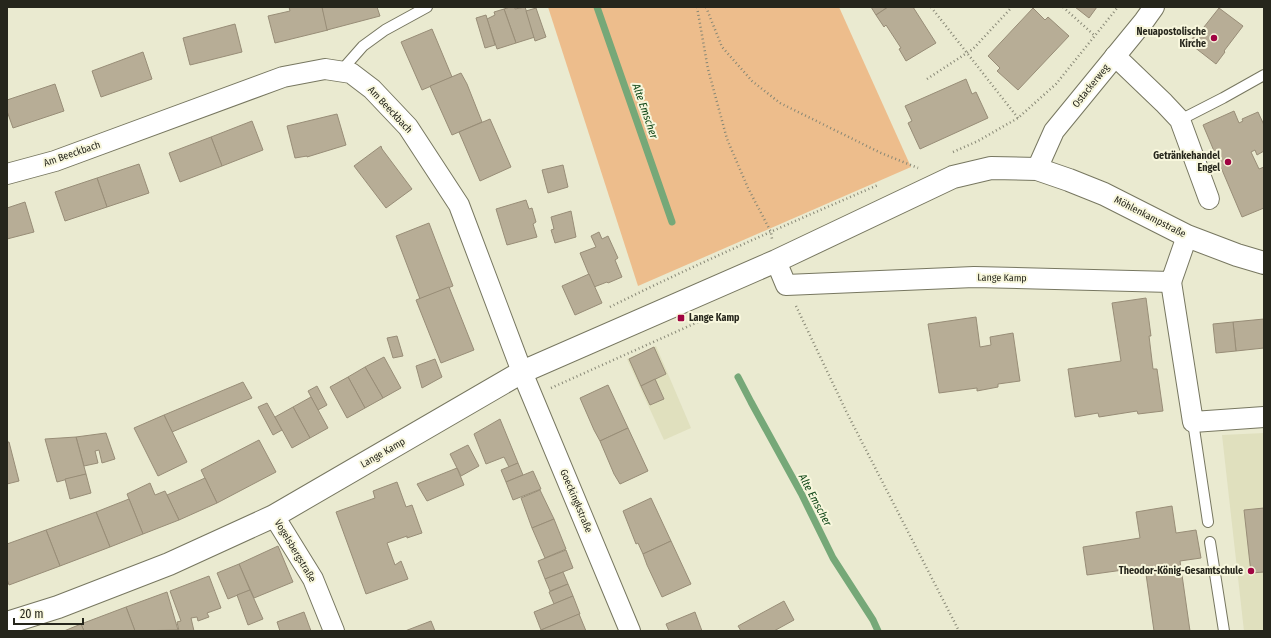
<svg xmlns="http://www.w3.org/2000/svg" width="1271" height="638" font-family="'Fira Sans Condensed',sans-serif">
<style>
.built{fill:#e0e0be}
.green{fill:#edbd8c}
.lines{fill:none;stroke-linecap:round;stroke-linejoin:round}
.stream{stroke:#76a878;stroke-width:7}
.building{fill:#b7ad96;stroke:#988d77}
.lane-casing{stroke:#777760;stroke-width:12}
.street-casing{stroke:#777760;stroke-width:22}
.secondary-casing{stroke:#777760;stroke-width:24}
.path{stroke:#878775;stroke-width:2.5;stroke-dasharray:1 3;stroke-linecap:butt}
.lane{stroke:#fff;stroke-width:10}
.street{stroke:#fff;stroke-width:20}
.secondary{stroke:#fff;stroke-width:22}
.poi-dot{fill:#a00342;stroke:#f8f7dd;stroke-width:1.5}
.labels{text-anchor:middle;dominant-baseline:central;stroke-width:4;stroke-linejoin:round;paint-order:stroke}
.poi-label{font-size:10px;font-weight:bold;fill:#26261c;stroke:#f8f7dd;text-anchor:end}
.street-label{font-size:10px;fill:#26261c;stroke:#f8f7dd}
.water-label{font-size:11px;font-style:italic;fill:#0f4617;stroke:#f8f7dd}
</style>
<rect width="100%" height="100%" fill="#eaead0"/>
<g class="built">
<polygon points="656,346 691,428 664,440 627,359"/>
<polygon points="1264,433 1264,631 1244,631 1222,435"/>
</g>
<polygon class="green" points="548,7 839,7 911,167 638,286"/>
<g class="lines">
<g class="stream">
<polyline points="597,7 672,222"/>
<polyline points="738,377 751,402 801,493 833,558 873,620 878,631"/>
</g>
</g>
<g class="building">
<polygon points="289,7 322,7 328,30 275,43 268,16 290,11"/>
<polygon points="322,7 377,7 380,16 327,30"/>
<polygon points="510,7 515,7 515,9 525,7 535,37 516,43 504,9"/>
<polygon points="871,7 888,7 876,15"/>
<polygon points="888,7 913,7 936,43 906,61 899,49 901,48 886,25 884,27 876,15"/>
<polygon points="1075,7 1097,7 1089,18"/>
<polygon points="536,8 546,37 535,41 526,11"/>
<polygon points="1033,8 1045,20 1048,17 1069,36 1018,90 997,71 1000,68 988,56"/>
<polygon points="1219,8 1243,26 1224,51 1225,52 1216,64 1189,43 1198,31 1200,32"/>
<polygon points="504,9 516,43 497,49 487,19 495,15 494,12"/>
<polygon points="486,15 495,45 485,48 476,18"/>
<polygon points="235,24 242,52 190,65 183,38"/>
<polygon points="432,29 452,77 422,90 401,42"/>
<polygon points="143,52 152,79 101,97 92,71"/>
<polygon points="461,73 467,84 482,122 452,135 430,86"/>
<polygon points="966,79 972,94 976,92 988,118 920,149 908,123 912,121 905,106"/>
<polygon points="55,84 64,111 13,128 7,111 7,100"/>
<polygon points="1234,111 1239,123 1243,121 1242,119 1258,112 1264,125 1264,151 1257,155 1255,150 1251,152 1259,169 1264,167 1264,208 1242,217 1203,125"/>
<polygon points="337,114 346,145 307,157 307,156 295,158 287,126"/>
<polygon points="490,119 511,167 480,181 459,132"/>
<polygon points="252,121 263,150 222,166 211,137"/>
<polygon points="211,137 222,166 180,182 169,153"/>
<polygon points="381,146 382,149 412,189 386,208 354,166"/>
<polygon points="139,164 149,193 107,207 97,178"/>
<polygon points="563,165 568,187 548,193 542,170"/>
<polygon points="97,178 107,207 65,221 55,192"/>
<polygon points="526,200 529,209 532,208 536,222 533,224 537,237 507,245 496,209"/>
<polygon points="25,202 34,232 7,239 7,208"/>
<polygon points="571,211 576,237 555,243 551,230 554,229 551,217"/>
<polygon points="429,223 453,286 420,299 396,236"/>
<polygon points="599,232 602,239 608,236 618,258 615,260 622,277 608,283 607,282 594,287 580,253 596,247 591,236"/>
<polygon points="589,274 602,303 575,315 562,286"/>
<polygon points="449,287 474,350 441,363 416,300"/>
<polygon points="1146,298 1151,336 1149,336 1153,369 1157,369 1163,411 1138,414 1137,411 1099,417 1098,413 1075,417 1068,369 1121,361 1112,303"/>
<polygon points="976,317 980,347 991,345 990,337 1013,333 1020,381 998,384 998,387 977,391 977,388 939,393 928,324"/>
<polygon points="1264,319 1264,348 1236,351 1233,322"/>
<polygon points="1233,322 1236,351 1216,353 1213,324"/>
<polygon points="397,336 403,356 393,358 387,338"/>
<polygon points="654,347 666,374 641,386 629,359"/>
<polygon points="384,357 401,388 383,398 365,367"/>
<polygon points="435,359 442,377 422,388 416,366"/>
<polygon points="365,367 383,398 365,408 348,377"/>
<polygon points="348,377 365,408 347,418 330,387"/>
<polygon points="655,379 664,399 650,405 641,386"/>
<polygon points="243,382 252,398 172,432 164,415"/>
<polygon points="608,385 628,428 600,441 594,430 580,398"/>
<polygon points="317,386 327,405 318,410 308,391"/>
<polygon points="311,397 328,428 310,438 293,407"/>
<polygon points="267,403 282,430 273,435 258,407"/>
<polygon points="293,407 310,438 292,448 275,417"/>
<polygon points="164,415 187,462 158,476 134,428"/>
<polygon points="500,419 518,463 509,467 504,457 486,464 474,434"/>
<polygon points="628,428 648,471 620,484 614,474 600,441"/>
<polygon points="106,433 115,459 102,463 99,450 95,451 98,463 84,466 76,437"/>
<polygon points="76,437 86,474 57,482 45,439"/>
<polygon points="259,440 276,472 217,503 201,470"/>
<polygon points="7,442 9,442 19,481 7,484"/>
<polygon points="468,445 479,466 461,476 450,454"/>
<polygon points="518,463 523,475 506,482 501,470"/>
<polygon points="457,468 464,485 427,501 417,484"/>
<polygon points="533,471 541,489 513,500 506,482"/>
<polygon points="86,474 91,493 70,499 65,479"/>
<polygon points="205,478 217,503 179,520 167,495"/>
<polygon points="397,482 406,507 412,505 422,533 407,538 407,536 387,543 395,565 401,561 408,579 366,594 336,512 375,498 373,491"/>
<polygon points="150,483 155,495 165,491 179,520 143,534 127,494"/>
<polygon points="540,490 554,519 532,528 521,498"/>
<polygon points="651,498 671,541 643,554 638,543 636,544 623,511"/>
<polygon points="129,499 143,534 110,547 96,512"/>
<polygon points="1172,506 1176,533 1196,530 1201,558 1180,561 1190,631 1154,631 1145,567 1087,575 1083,547 1140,538 1136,512"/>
<polygon points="1264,508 1264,572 1251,573 1244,510"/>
<polygon points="96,512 110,547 60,566 46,530"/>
<polygon points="554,519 566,549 545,558 532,528"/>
<polygon points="46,530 60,566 9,585 7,579 7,544"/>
<polygon points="671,541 691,584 662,597 647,565 643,554"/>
<polygon points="278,546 293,582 254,598 239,564"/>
<polygon points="566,550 573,568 545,579 538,561"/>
<polygon points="239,564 250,590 228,599 217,573"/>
<polygon points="563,572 568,584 550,591 545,579"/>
<polygon points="209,576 221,608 207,613 209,617 198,621 197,617 191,618 194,631 179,631 177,622 181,621 170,591"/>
<polygon points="568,584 573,596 554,604 549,592"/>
<polygon points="250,590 263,619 248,625 237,595"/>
<polygon points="167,592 178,630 135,631 126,607"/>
<polygon points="573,596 580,614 541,630 534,612"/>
<polygon points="784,601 794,620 774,631 741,631 738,626"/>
<polygon points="126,607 135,631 84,631 81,624"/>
<polygon points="304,612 311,631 280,631 277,622"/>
<polygon points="695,612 702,631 669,631 666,624"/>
<polygon points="579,614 586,631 542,631 541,630"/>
<polygon points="431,621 435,631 405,631"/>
<polygon points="81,624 84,631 64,631"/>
</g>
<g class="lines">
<defs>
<g id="lane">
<polyline points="341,71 363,46 385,30 427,7"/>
<polyline points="1180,120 1223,98 1264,75"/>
<polyline points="1193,422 1208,522"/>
<polyline points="1210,542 1224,631"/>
</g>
<g id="street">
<polyline points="1115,56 1164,103 1180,120 1209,199"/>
<polyline points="1037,169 1054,131 1144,21 1154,7"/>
<polyline points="7,174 55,161 283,77 325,69 351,73 372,89 408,127 459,205 522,372 630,631"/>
<polyline points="776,261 786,285 974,277 1171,282 1187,236"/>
<polyline points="1171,282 1193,422 1264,417"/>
<polyline points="274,516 313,579 334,631"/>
</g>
<polyline id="secondary" points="7,623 58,607 169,564 274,516 522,372 776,261 953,177 991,168 1037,169 1069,180 1104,194 1187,236 1237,255 1264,263"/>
</defs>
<use href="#lane" class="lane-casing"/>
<use href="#street" class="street-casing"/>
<use href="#secondary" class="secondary-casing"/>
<g class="path">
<polyline points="697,7 708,69 727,139 748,188 771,232 772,239"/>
<polyline points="706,7 722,47 752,81 780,103 881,153 918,168"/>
<polyline points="931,7 1018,118"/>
<polyline points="1063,7 1094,35"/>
<polyline points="927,79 973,49 1012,7"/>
<polyline points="953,152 978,141 1018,118 1056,84 1118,7"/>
<polyline points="796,306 847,413 959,631"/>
<path d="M 610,307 C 698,263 788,224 878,185"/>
<polyline points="551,388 718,313"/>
</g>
<use href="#lane" class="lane"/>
<use href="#street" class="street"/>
<use href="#secondary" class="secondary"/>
</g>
<g class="poi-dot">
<circle cx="1214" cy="38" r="4"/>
<circle cx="1228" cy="162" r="4"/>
<rect x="677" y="314" width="8" height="8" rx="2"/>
<circle cx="1251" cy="571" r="4"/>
</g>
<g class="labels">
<g class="poi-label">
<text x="1206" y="32">Neuapostolische<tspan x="1206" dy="12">Kirche</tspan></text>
<text x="1220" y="156">Getränkehandel<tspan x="1220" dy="12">Engel</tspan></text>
<text x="689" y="318" text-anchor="start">Lange Kamp</text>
<text x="1243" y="571">Theodor-König-Gesamtschule</text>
</g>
<g class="street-label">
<text transform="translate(1091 86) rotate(-51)">Ostackerweg</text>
<text transform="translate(390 110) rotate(47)">Am Beeckbach</text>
<text transform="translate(72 154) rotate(-19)">Am Beeckbach</text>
<text transform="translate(1150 217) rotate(27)">Möhlenkampstraße</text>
<text transform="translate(1002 278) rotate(1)">Lange Kamp</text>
<text transform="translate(383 453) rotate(-30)">Lange Kamp</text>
<text transform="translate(576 501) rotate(67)">Goeckingkstraße</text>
<text transform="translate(295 551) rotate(59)">Vogelsbergstraße</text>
</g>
<g class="water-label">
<text transform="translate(645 111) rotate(71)">Alte Emscher</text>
<text transform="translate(815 500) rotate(62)">Alte Emscher</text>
</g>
</g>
<rect width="1271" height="638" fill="none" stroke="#26261c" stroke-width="16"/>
<path d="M14 618v6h69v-6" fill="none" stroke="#26261c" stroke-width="2"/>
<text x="20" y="618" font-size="12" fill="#26261c" stroke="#f8f7dd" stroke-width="3" paint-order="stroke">20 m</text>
</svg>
